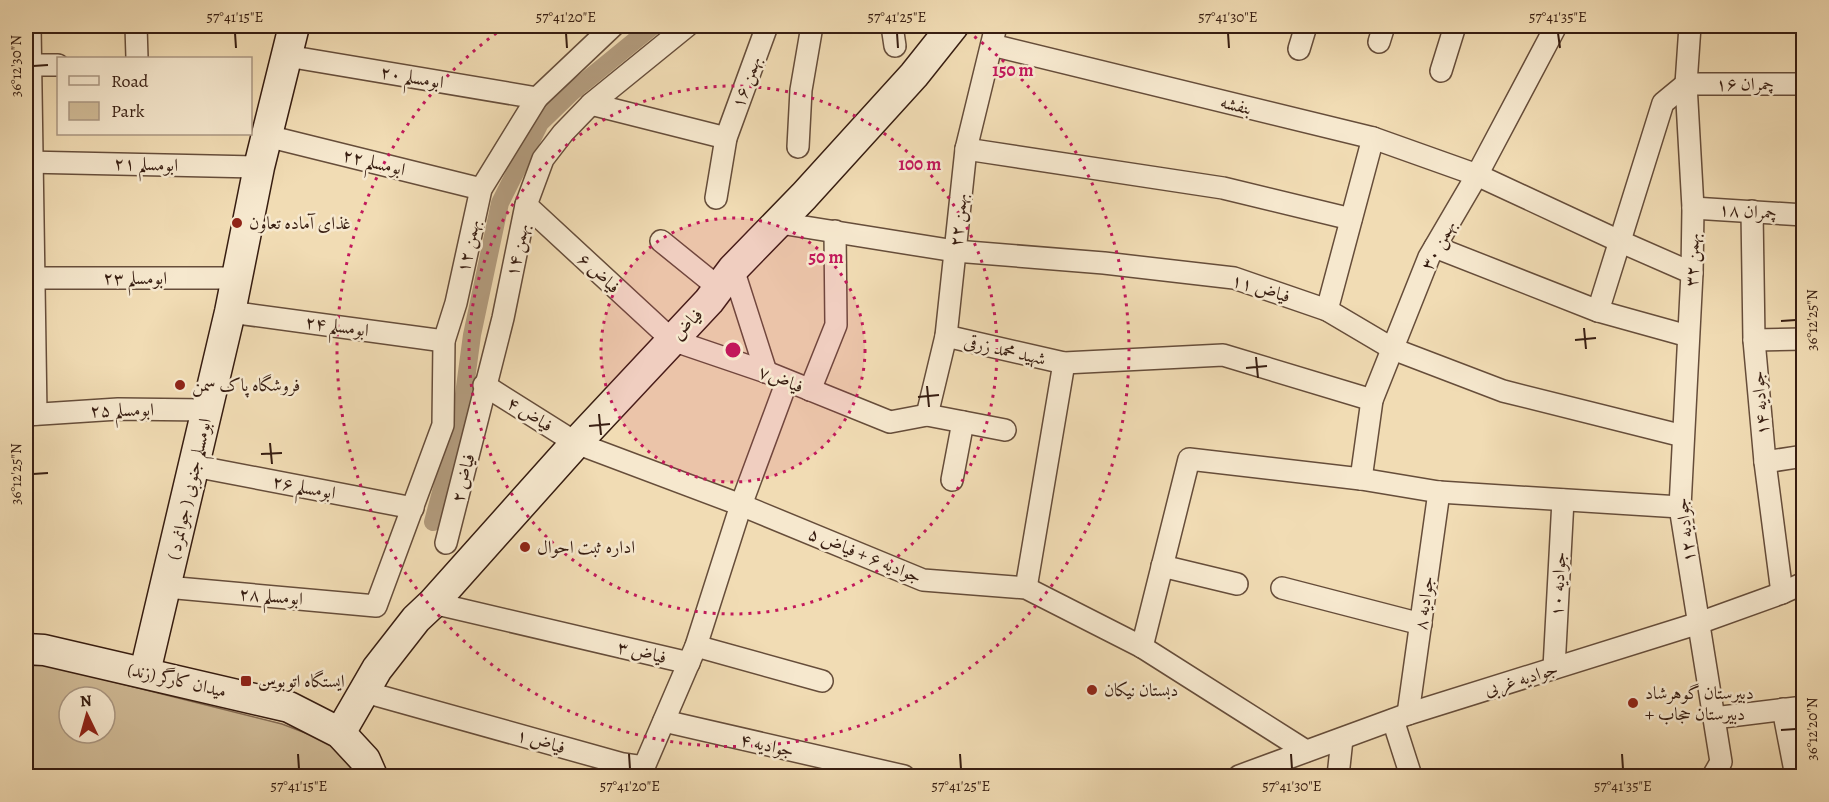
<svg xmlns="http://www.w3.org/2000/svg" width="1829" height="802" font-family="Alegreya,Amiri,serif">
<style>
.green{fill:#d1bc98;stroke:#846c54;stroke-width:1.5;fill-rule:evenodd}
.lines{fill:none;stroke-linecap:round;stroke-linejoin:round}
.canal{stroke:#b29b7d;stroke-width:18}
.street-casing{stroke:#664d3a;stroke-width:24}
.secondary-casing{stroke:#371d11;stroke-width:33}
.street{stroke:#f6e8ce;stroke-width:21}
.secondary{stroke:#f6e8ce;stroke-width:30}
.ticks{fill:none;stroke:#371d11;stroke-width:2}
.ring{fill:none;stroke:#c2185b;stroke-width:3;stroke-dasharray:3 6}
.poi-dot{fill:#8f2418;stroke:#f6e8ce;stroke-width:2}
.labels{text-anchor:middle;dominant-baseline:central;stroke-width:5;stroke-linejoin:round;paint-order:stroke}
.street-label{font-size:18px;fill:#371d11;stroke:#f6e8ce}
.poi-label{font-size:18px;fill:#371d11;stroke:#f6e8ce;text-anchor:start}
.centre{fill:#c2185b;stroke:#f6e8ce;stroke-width:3}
.ring-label{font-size:18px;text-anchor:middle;font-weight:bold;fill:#c2185b;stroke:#f6e8ce;stroke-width:5;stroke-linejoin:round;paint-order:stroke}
.neatline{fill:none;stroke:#371d11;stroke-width:2}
.ticks-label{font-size:15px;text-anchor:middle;fill:#371d11}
</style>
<rect width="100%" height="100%" fill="#f1dcb4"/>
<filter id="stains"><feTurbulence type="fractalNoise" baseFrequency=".00333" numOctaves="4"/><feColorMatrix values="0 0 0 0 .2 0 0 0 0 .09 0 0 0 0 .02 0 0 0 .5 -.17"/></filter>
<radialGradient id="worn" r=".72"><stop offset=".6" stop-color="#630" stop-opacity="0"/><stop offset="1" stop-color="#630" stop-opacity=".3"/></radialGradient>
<path class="green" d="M 46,665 L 282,724 L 329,742 L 352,766 L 356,776 L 26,776 L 26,666 ZM 69,697 L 105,697 L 105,733 L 69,733 Z"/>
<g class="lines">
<polyline class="canal" points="433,522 461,417 472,335 500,203 540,123 572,92 653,26"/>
<defs>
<g id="street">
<polyline points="30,26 36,414"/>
<polyline points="136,26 137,58"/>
<polyline points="892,26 895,46"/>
<polyline points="1690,26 1686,84 1693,208 1692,273 1680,507 1721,762 1713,776"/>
<polyline points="1379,42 1384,26"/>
<polyline points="992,45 1373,138 1477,175 1619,241 1692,273"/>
<polyline points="1299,49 1306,26"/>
<polyline points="287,56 537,98"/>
<polyline points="31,65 58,65"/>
<polyline points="1441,71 1455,26"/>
<polyline points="591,104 726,138"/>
<polyline points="267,136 481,189"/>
<polyline points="798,147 801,90 812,26"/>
<polyline points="966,149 1223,188 1351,219"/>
<polyline points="26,162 259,167"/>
<polyline points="716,198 726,138 767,26"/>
<polyline points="526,205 672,340 766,372 890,422 927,415 1005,430"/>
<polyline points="1693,208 1804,215"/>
<polyline points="1752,211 1754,340 1765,462 1782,593"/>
<polyline points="780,223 955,251 1104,263 1234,278 1327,310 1393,349 1503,391 1683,436"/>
<polyline points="661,241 719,288"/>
<polyline points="1435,247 1598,311 1688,336"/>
<polyline points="733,269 766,372"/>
<polyline points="26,278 237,278"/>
<polyline points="1327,310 1373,138"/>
<polyline points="1598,311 1663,103 1686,84 1804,84"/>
<polyline points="230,312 444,341"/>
<polyline points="946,336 1064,363 1223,355 1372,400"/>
<polyline points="1754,340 1804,339"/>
<polyline points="484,385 576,443 741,505 923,580 1026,588 1142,647 1306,751"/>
<polyline points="810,390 836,325 835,231"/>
<polyline points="26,415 118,409 207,410"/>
<polyline points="927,415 946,336 966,149 996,26"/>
<polyline points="1765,462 1804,456"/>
<polyline points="194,466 413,508"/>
<polyline points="1361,479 1372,400 1429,257 1477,175 1556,26"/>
<polyline points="952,480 963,422"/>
<polyline points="446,543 503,318 526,205 543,159 563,133 591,104 687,26"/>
<polyline points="1162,566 1237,584"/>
<polyline points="166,587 376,606 443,425 444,341 456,303 481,189 537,98 613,26"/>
<polyline points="1026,588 1064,363"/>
<polyline points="1282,588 1421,624"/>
<polyline points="433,603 689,663"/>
<polyline points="696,646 822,681"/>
<polyline points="1142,647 1189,459 1361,479 1439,492 1680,507"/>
<polyline points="1554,668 1563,500"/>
<polyline points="365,692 623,764 644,767 696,646 741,505 787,381"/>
<polyline points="1783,709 1796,776"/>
<polyline points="1408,714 1439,492"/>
<polyline points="1714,718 1804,707"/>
<polyline points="1393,720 1411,776"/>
<polyline points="664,721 904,776"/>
<polyline points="1239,776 1408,714 1699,623 1782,593 1804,583"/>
<polyline points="1338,776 1342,739"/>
</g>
<g id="secondary">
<polyline points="26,649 44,650 289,707 340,733 365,760 372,776"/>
<polyline points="145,672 230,312 259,167 294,26"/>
<polyline points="340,733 377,669 416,619 433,603 576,443 709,301 733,269 804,196 914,75 953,26"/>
</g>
</defs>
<use href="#street" class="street-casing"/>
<use href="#secondary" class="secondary-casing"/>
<use href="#street" class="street"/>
<use href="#secondary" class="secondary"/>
</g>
<path class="ticks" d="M 235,33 L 236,48M 566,33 L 567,48M 897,33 L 898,48M 1228,33 L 1229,48M 1558,33 L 1560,48M 33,66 L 48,65M 1781,321 L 1796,320M 1584,328 L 1586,349M 1575,340 L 1596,338M 1256,357 L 1258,378M 1246,368 L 1267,366M 927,386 L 929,407M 918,397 L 939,395M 599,414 L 601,435M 589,426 L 610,424M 270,443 L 272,464M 261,454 L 282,453M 33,474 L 48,473M 1781,730 L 1796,729M 298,754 L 299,769M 629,754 L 630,769M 960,754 L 961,769M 1291,754 L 1292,769M 1622,754 L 1623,769"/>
<circle cx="733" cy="350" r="132" fill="#c2185b" fill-opacity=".12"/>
<g class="ring">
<circle cx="733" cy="350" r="132"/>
<circle cx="733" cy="350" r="264"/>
<path d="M960 26A396 396 0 1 1 506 26"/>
</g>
<g class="poi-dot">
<circle cx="237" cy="223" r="6"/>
<circle cx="180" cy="385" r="6"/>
<circle cx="525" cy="547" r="6"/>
<rect x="240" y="675" width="12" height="12" rx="3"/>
<circle cx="1092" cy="690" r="6"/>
<circle cx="1633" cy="703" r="6"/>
</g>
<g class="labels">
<g class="street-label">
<text transform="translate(412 77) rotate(10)">ابومسلم ۲۰</text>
<text transform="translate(746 82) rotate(-70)">بهمن ۱۶</text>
<text x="1745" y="84">چمران ۱۶</text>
<text transform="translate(1236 105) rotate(14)">بنفشه</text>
<text transform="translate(374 162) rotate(14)">ابومسلم ۲۲</text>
<text transform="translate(146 164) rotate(2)">ابومسلم ۲۱</text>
<text transform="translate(1748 211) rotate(4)">چمران ۱۸</text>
<text transform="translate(958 220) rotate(-84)">بهمن ۲۲</text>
<text transform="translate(1438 245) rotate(-62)">بهمن ۳۰</text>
<text transform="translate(468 246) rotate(-78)">بهمن ۱۲</text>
<text transform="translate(517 250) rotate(-78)">بهمن ۱۴</text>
<text transform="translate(1692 260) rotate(-88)">بهمن ۳۲</text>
<text transform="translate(599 273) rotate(43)">فیاض ۶</text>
<text x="135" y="278">ابومسلم ۲۳</text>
<text transform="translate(1261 288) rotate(17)">فیاض ۱۱</text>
<text transform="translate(687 324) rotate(-46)">فیاض</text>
<text transform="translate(337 326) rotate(8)">ابومسلم ۲۴</text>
<text transform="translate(1005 350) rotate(13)">شهید محمد زرقی</text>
<text transform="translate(781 379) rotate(21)">فیاض۷</text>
<text transform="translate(1760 403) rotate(-95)">جوادیه ۱۴</text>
<text transform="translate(122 410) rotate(-1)">ابومسلم ۲۵</text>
<text transform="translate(530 414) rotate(32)">فیاض ۴</text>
<text transform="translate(463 478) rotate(-76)">فیاض ۲</text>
<text transform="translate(304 487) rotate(11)">ابومسلم ۲۶</text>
<text transform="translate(189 489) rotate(-77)">ابومسلم جنوبی ( جوانمرد )</text>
<text transform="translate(1685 530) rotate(-97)">جوادیه ۱۲</text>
<text transform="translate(865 555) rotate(22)">جوادیه ۶ + فیاض ۵</text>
<text transform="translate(1558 584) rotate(-87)">جوادیه ۱۰</text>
<text transform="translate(271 596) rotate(5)">ابومسلم ۲۸</text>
<text transform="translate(1424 603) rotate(-82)">جوادیه ۸</text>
<text transform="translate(642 652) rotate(13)">فیاض ۳</text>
<text transform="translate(1521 679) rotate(-17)">جوادیه غربی</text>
<text transform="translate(177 680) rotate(13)">میدان کارگر (زند)</text>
<text transform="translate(541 741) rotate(16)">فیاض ۱</text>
<text transform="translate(767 745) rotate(13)">جوادیه ۴</text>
</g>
<g class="poi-label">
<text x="249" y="223">غذای آماده تعاون</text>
<text x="192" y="385">فروشگاه پاک سمن</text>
<text x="537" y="547">اداره ثبت احوال</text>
<text x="258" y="681">ایستگاه اتوبوس</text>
<text x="1104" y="690">دبستان نیکان</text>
<text x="1645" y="693">دبیرستان گوهرشاد<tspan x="1645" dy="21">+ دبیرستان حجاب</tspan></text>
</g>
</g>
<circle cx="733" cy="350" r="9" class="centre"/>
<g class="ring-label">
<text x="1013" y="76">150 m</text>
<text x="920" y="170">100 m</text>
<text x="826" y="263">50 m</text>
</g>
<rect width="1829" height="802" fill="none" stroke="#f1dcb4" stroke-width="66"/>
<rect x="57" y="57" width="195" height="78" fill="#f6e8ce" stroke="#aa9782" stroke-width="1.5"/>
<rect x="69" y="76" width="30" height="9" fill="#f6e8ce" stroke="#aa9782" stroke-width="1.5"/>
<text x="111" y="87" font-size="18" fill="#371d11">Road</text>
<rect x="69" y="102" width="30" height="18" fill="#d1bc98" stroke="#aa9782" stroke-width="1.5"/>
<text x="111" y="117" font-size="18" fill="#371d11">Park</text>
<g transform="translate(87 715) rotate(355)"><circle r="28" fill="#f6e8ce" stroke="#aa9782" stroke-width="1.5"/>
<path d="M0-4.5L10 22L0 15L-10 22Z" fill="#8f2418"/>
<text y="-9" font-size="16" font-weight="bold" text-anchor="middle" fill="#371d11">N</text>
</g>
<rect x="33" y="33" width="1763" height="736" class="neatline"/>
<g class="ticks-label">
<text x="235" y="22">57°41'15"E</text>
<text x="566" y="22">57°41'20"E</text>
<text x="897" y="22">57°41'25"E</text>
<text x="1228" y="22">57°41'30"E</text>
<text x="1558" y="22">57°41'35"E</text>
<text transform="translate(16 66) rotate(-90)" y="5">36°12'30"N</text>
<text transform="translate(1812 320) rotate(-90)" y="5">36°12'25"N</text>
<text transform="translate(16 474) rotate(-90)" y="5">36°12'25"N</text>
<text transform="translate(1812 729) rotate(-90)" y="5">36°12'20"N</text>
<text x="299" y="791">57°41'15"E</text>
<text x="630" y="791">57°41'20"E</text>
<text x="961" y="791">57°41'25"E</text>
<text x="1292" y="791">57°41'30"E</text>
<text x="1623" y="791">57°41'35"E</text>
</g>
<rect width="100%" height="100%" filter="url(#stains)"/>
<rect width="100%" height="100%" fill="url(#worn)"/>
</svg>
